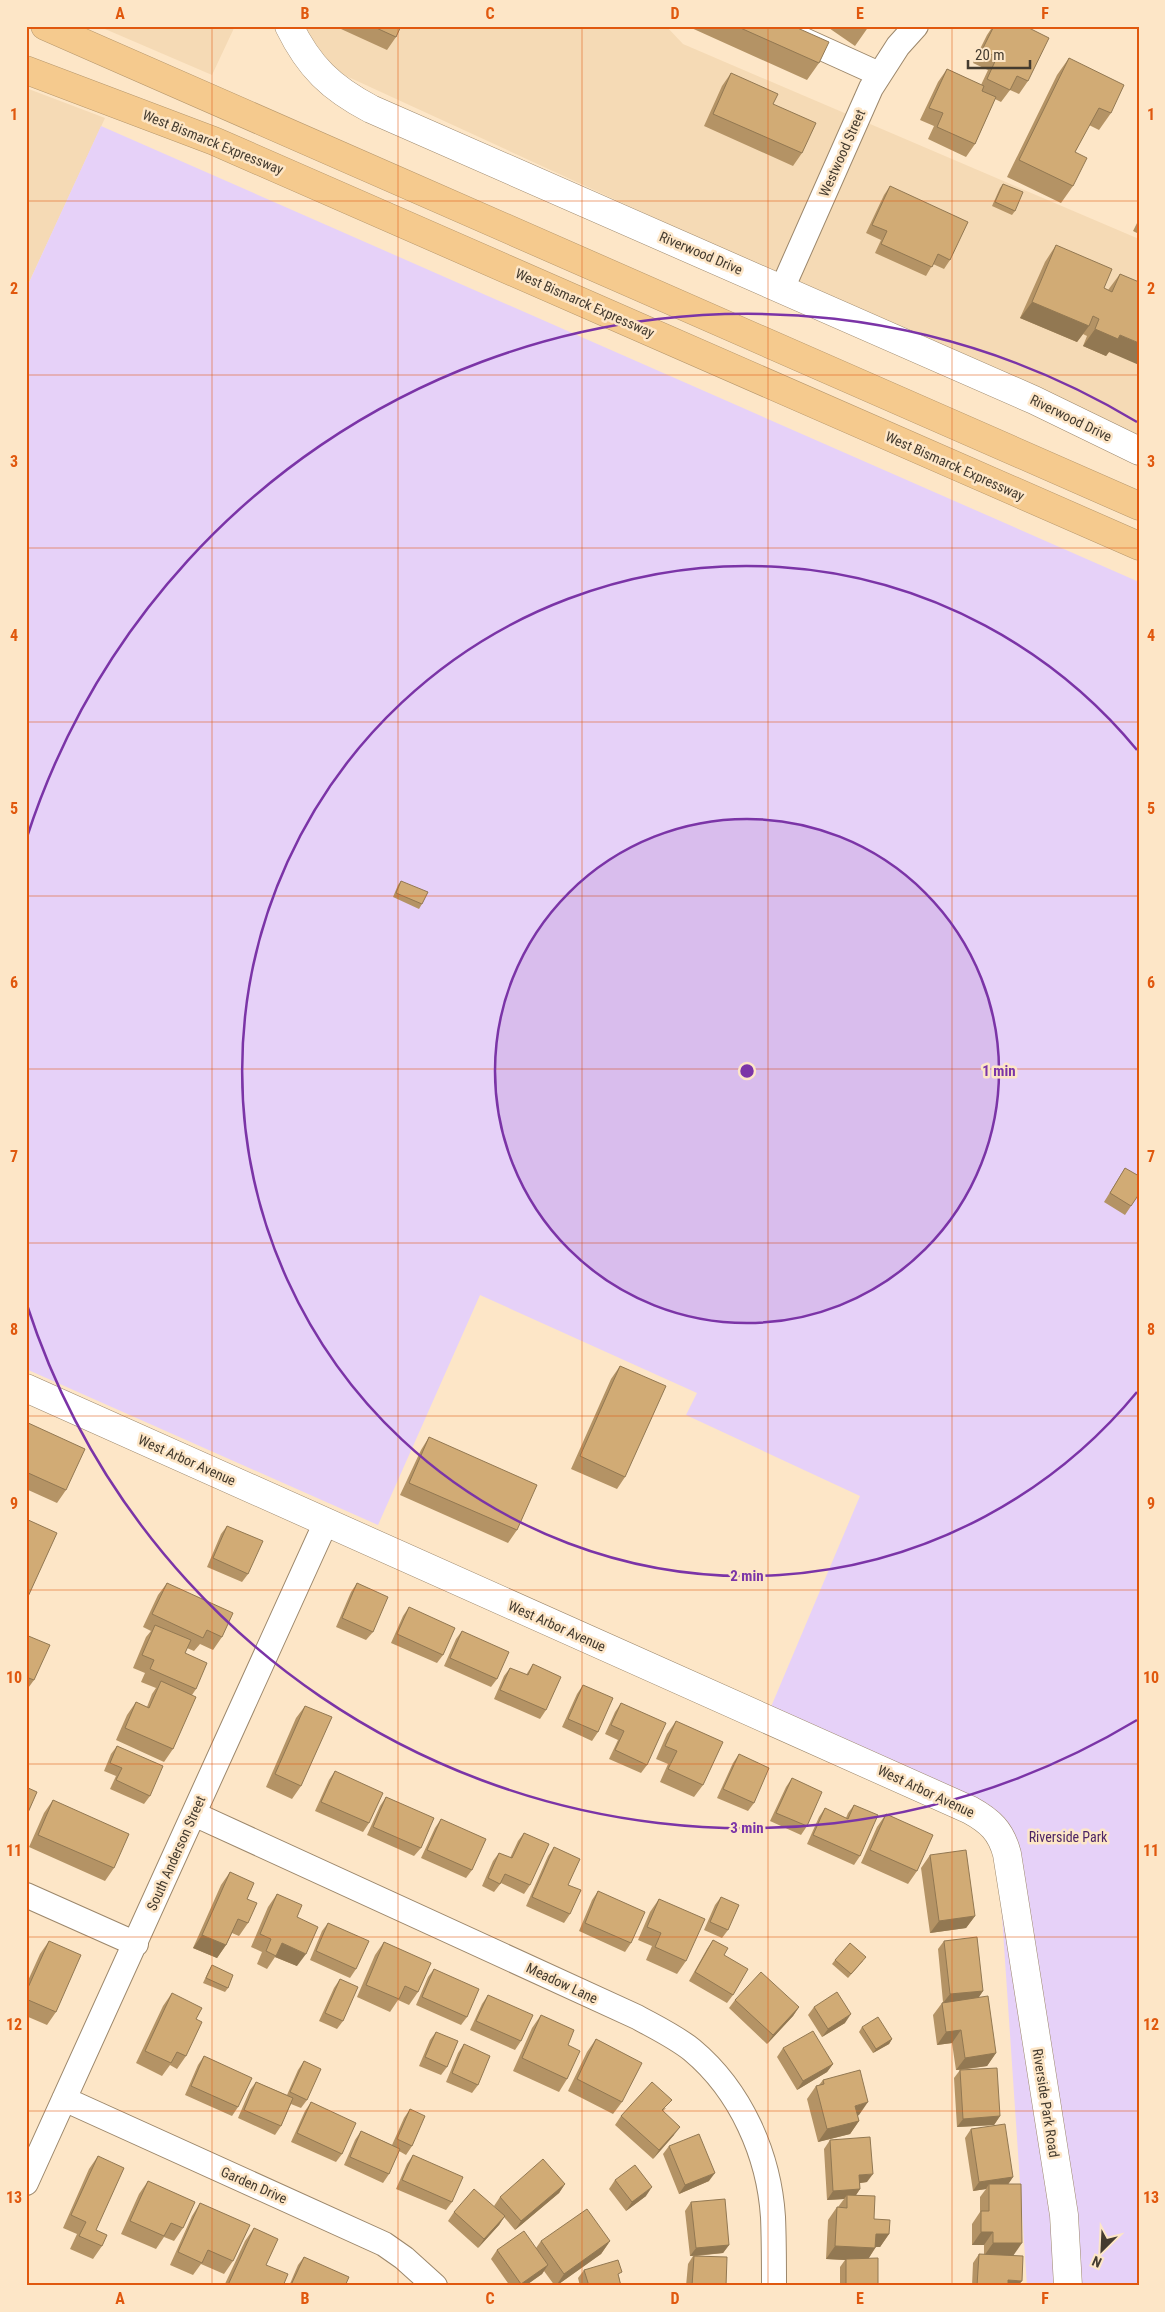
<svg xmlns="http://www.w3.org/2000/svg" width="1165" height="2312" font-family="'Roboto Condensed',sans-serif">
<rect width="100%" height="100%" fill="#fde6c7"/>
<path fill="#f5dab5" d="M98,26H235L212,75Z
M278,26H666L683,44L1139,239V438L803,286L320,64Z
M26,88L105,118L26,289Z"/>
<path fill="#e6d1f8" d="M101,126L1139,582V2286H1027L996,1827L768,1714L860,1496L686,1415L697,1393L480,1295L378,1525L26,1369V289Z"/>
<g fill="none" stroke-linecap="round" stroke-linejoin="round">
<g stroke="#9c876b" stroke-width="26">
<path id="street" d="M773,26L879,74
M782,289L871,88L898,46L916,26
M194,1814L637,2017C655,2027 676,2037 692,2050C741,2091 769,2155 773,2217C774,2240 774,2263 774,2286
M26,1895L136,1944
M64,2099L384,2244L404,2258L435,2286
M26,2183L326,1522"/>
</g>
<g stroke="#9c876b" stroke-width="29">
<path id="secondary" d="M289,26C309,67 331,88 371,109L1034,400L1139,451
M26,1388L970,1810C990,1821 1001,1831 1007,1854L1059,2183L1064,2215L1068,2286"/>
</g>
<g stroke="#b7986d" stroke-width="29">
<path id="highway" d="M45,26L1139,506
M26,70L214,141L1139,546"/>
</g>
<use href="#street" stroke="#fff" stroke-width="24"/>
<use href="#secondary" stroke="#fff" stroke-width="28"/>
<use href="#highway" stroke="#f5ca8e" stroke-width="28"/>
</g>
<path fill="#b49365" d="M342,26H401L396,37L387,50L341,29Z
M687,26H793L819,63L807,80Z
M826,26H869L855,46Z
M993,26H1004L1007,28L1008,26H1025L1028,81L1019,94L1010,90L1001,102L995,99L975,144L966,157L928,139L934,126L920,120L938,82L947,69L981,85L988,70L973,63L987,35Z
M1069,58L1111,113L1099,130L1089,125L1075,152L1073,186L1061,203L1007,177L1057,75Z
M731,73L773,104L802,153L793,166L704,126L722,86Z
M1003,184L1015,211L1012,215L992,206L1000,188Z
M890,186L950,260L944,269L933,264L926,276L875,253L881,240L866,233L884,195Z
M1139,219V234L1133,231Z
M1056,245L1104,288L1108,290L1120,274L1109,352L1106,356L1083,346L1087,336L1083,334L1077,342L1020,318L1045,262Z
M401,881L422,904L419,909L393,897L398,885Z
M1125,1168L1131,1206L1125,1215L1104,1202Z
M620,1366L625,1477L617,1489L571,1469L611,1379Z
M26,1422L66,1490L57,1503L26,1489Z
M429,1437L517,1530L508,1543L400,1495L421,1450Z
M227,1526L248,1574L242,1582L207,1567L221,1534Z
M167,1583L222,1637L213,1650L200,1644L194,1651L187,1648L185,1653L196,1689L192,1695L173,1749L164,1762L116,1740L127,1715L136,1702L147,1707L152,1694L156,1688L141,1682L145,1673L133,1668L146,1637L151,1631L143,1627L158,1595Z
M357,1583L373,1632L366,1640L336,1627L351,1592Z
M409,1607L443,1655L437,1663L391,1643L403,1616Z
M462,1631L497,1679L491,1687L444,1666L456,1639Z
M26,1635L34,1680L26,1691Z
M533,1664L546,1710L540,1719L494,1699L504,1676L510,1668L526,1675Z
M583,1685L598,1732L592,1741L562,1727L577,1694Z
M621,1703L647,1765L641,1773L609,1759L618,1740L605,1734L615,1712Z
M305,1706L301,1786L292,1799L266,1787L296,1718Z
M676,1721L703,1785L694,1797L660,1782L668,1764L656,1759L667,1734Z
M117,1746L150,1796L144,1804L110,1789L116,1776L104,1771L111,1754Z
M739,1754L754,1803L748,1811L717,1798L733,1763Z
M335,1771L369,1823L363,1832L315,1811L329,1780Z
M792,1778L807,1826L801,1835L770,1821L786,1787Z
M386,1797L421,1848L414,1856L367,1835L380,1806Z
M53,1800L114,1868L105,1881L29,1847L44,1813Z
M854,1805L860,1856L854,1865L807,1844L819,1817L825,1808L846,1818L848,1813Z
M886,1814L917,1871L908,1884L861,1863L877,1827Z
M441,1819L472,1870L466,1878L421,1858L435,1828Z
M524,1833L530,1885L524,1894L501,1883L494,1892L482,1886L493,1861L499,1853L510,1858L518,1841Z
M554,1847L568,1885L570,1914L564,1923L526,1906L548,1856Z
M930,1855L975,1916L966,1928L930,1933L921,1868Z
M230,1872L247,1899L248,1923L239,1936L232,1933L226,1945L217,1958L193,1948L221,1885Z
M598,1891L631,1943L625,1952L579,1931L592,1900Z
M277,1894L297,1917V1966L275,1957L267,1969L257,1964L262,1952L251,1947L268,1907Z
M721,1897L728,1930L722,1938L704,1930L715,1905Z
M659,1899L686,1961L677,1974L646,1960L652,1946L638,1940L650,1912Z
M328,1923L356,1969L350,1978L310,1960L322,1931Z
M713,1940L733,1995L727,2003L689,1981L707,1949Z
M49,1941L56,2012L47,2025L26,2016V1985L40,1954Z
M944,1941L983,1991L978,1998L996,2053L987,2066L961,2070L1000,2116L994,2125L957,2127L954,2078L960,2070H956L952,2043L937,2045L933,2015L942,2003L943,2002L938,1949Z
M384,1942L418,1992L409,2005L398,2000L390,2012L357,1997L375,1955Z
M835,1960L863,1961L848,1978L832,1964Z
M212,1965L228,1988L225,1992L203,1983L209,1970Z
M434,1969L467,2017L461,2025L416,2005L428,1977Z
M340,1979L343,2021L337,2029L319,2021L334,1988Z
M172,1993L186,2056L177,2069L170,2065L162,2076L136,2063L163,2006Z
M488,1995L521,2041L515,2050L470,2030L482,2004Z
M735,2000L799,2007L793,2016L767,2044L729,2008Z
M814,2007L845,2023L822,2037L808,2015Z
M541,2015L568,2045L567,2079L559,2092L513,2071L532,2028Z
M862,2027L892,2039L889,2044L873,2053L859,2032Z
M436,2032L447,2067L441,2075L419,2066L430,2040Z
M596,2039L622,2102L613,2114L568,2091L587,2052Z
M464,2044L478,2085L472,2093L446,2082L458,2053Z
M783,2048L833,2064L827,2072L797,2090L777,2057Z
M204,2056L238,2107L232,2116L185,2095L198,2065Z
M304,2061L307,2100L301,2108L291,2104L281,2126L275,2135L238,2118L250,2090L256,2082L287,2095L298,2070Z
M823,2080L859,2115L857,2116L859,2121L850,2134L818,2142L807,2099L816,2086L819,2085Z
M311,2102L342,2154L336,2162L291,2142L305,2111Z
M666,2108L663,2111L674,2135L653,2159L615,2125L621,2116Z
M410,2109L412,2146L406,2155L399,2151L389,2174L383,2183L344,2165L355,2140L361,2131L392,2145L404,2118Z
M971,2129L1013,2177L1008,2184L1013,2256L1018,2286H972L973,2263L979,2254L984,2255V2245H972V2224L980,2212V2197L986,2189L973,2191L965,2138Z
M830,2140L867,2182L860,2183V2189L856,2195L874,2219L889,2234L880,2247H876L868,2259L878,2286H840V2267L845,2260L826,2259L828,2220L837,2207H838L844,2199L827,2200L824,2149Z
M669,2146L709,2181L679,2194L663,2154Z
M413,2155L452,2202L446,2210L396,2189L407,2164Z
M98,2156L96,2230L102,2246L93,2259L70,2249L77,2234L63,2228L89,2169Z
M615,2180L646,2196L626,2211L609,2189Z
M148,2181L183,2228L174,2241L164,2237L156,2249L121,2234L139,2194Z
M565,2184L559,2193L515,2230L504,2217L499,2225L478,2248L448,2221L454,2212L498,2210L494,2206L500,2197Z
M691,2202L729,2245L723,2253L697,2256L726,2286H686L688,2264L693,2256H690L685,2211Z
M200,2203L233,2261L224,2274L201,2264L193,2275L170,2265L192,2216Z
M254,2228L266,2265L283,2286H224L245,2241Z
M541,2241H610L601,2254L556,2286H555L544,2271L542,2274L525,2286H510L491,2259L497,2250L536,2248Z
M304,2257L345,2286H289L298,2265Z
M584,2270L619,2277L621,2286H580L578,2278Z"/>
<path fill="#927852" d="M1032,302L1089,326L1077,342L1020,318Z
M1095,329L1120,335L1139,343V365L1109,352L1106,356L1083,346Z
M975,1916L966,1928L930,1933L939,1921Z
M202,1935L226,1945L217,1958L193,1948Z
M282,1943L306,1954L297,1966L275,1957Z
M983,1991L977,2000L943,2003L950,1994Z
M799,2007L793,2016L767,2044L773,2035Z
M851,2014L845,2023L822,2037L828,2029Z
M961,2030L952,2043L937,2045L946,2032Z
M892,2039L889,2044L873,2053L876,2049Z
M996,2053L987,2066L956,2070L965,2058Z
M833,2064L827,2072L797,2090L803,2081Z
M868,2102L859,2115L846,2118L855,2106Z
M1000,2116L994,2125L957,2127L963,2119Z
M859,2121L850,2134L818,2142L827,2129Z
M680,2127L674,2135L653,2159L659,2150Z
M715,2173L709,2181L679,2194L685,2185Z
M873,2174L867,2182L853,2184L859,2175Z
M1013,2177L1007,2186L989,2184L986,2189L973,2191L979,2182Z
M565,2184L559,2193L515,2230L521,2221Z
M652,2187L646,2196L626,2211L632,2202Z
M860,2189L854,2198L847,2195L844,2199L827,2200L833,2191Z
M505,2216L499,2225L478,2248L484,2239Z
M981,2232H993L984,2245H972Z
M876,2234H889L880,2247H867Z
M610,2241L601,2254L556,2286L564,2274Z
M993,2243H1022L1013,2256H984Z
M729,2245L723,2253L690,2256L696,2248Z
M835,2246L875,2248L867,2261L826,2259Z
M548,2265L542,2274L525,2286H520L521,2284Z
M1008,2280L1022,2281L1018,2286H1004Z"/>
<path fill="#d1ab75" stroke="#927852" d="M372,26H401L396,37Z
M736,26H793L829,42L819,63Z
M994,26H1004L1008,28L1009,26H1025L1049,38L1028,81L1017,76L1010,90L987,79L997,57L982,50Z
M1069,58L1124,85L1111,113L1099,108L1075,152L1087,158L1073,186L1019,160Z
M947,69L984,86L982,91L996,97L975,144L937,127L943,113L929,108Z
M731,73L778,94L773,104L816,123L802,153L713,114Z
M1003,184L1023,192L1015,211L995,202Z
M890,186L968,222L950,260L938,254L932,267L881,244L887,231L872,225Z
M1056,245L1112,269L1104,288L1112,292L1120,274L1139,282V343L1120,335L1118,339L1095,329L1099,319L1093,316L1089,326L1032,302Z
M401,881L428,892L422,904L396,893Z
M1125,1168L1139,1176V1194L1131,1206L1110,1193Z
M620,1366L666,1386L625,1477L580,1456Z
M26,1422L85,1449L66,1490L26,1472Z
M429,1437L537,1485L517,1530L409,1483Z
M26,1519L57,1533L26,1601Z
M227,1526L263,1541L248,1574L213,1558Z
M167,1583L233,1613L222,1637L207,1630L203,1638L152,1614Z
M357,1583L388,1597L373,1632L342,1618Z
M409,1607L455,1628L443,1655L397,1634Z
M155,1625L191,1640L185,1653L207,1663L196,1689L150,1669L154,1660L142,1655Z
M462,1631L509,1652L497,1679L450,1658Z
M26,1635L50,1645L34,1680L26,1677Z
M533,1664L561,1677L546,1710L500,1690L510,1668L528,1675Z
M161,1681L196,1697L173,1749L125,1728L136,1702L149,1708Z
M583,1685L613,1698L598,1732L568,1719Z
M621,1703L666,1723L647,1765L615,1750L624,1731L611,1725Z
M305,1706L332,1717L301,1786L275,1774Z
M676,1721L723,1742L703,1785L668,1769L677,1751L665,1746Z
M117,1746L163,1766L150,1796L116,1780L122,1768L110,1763Z
M739,1754L769,1768L754,1803L723,1789Z
M335,1771L383,1793L369,1823L321,1802Z
M792,1778L822,1792L807,1826L776,1813Z
M26,1787L37,1792L26,1817Z
M386,1797L434,1818L421,1848L373,1827Z
M53,1800L129,1834L114,1868L38,1835Z
M854,1805L878,1815L860,1856L813,1835L825,1808L848,1819Z
M886,1814L933,1835L917,1871L870,1850Z
M441,1819L486,1839L472,1870L427,1850Z
M524,1833L549,1844L530,1885L505,1874L500,1884L488,1878L499,1853L512,1858Z
M554,1847L580,1859L568,1885L581,1890L570,1914L532,1897Z
M966,1850L975,1916L939,1921L930,1855Z
M230,1872L254,1883L247,1899L257,1903L248,1923L238,1919L226,1945L202,1935Z
M598,1891L645,1912L631,1943L585,1923Z
M277,1894L302,1905L297,1917L318,1927L306,1954L282,1943L276,1956L266,1951L271,1939L260,1934Z
M721,1897L739,1905L728,1930L710,1922Z
M659,1899L705,1919L686,1961L655,1947L661,1933L647,1927Z
M328,1923L369,1941L356,1969L316,1951Z
M977,1937L983,1991L950,1994L944,1941Z
M713,1940L728,1948L724,1955L748,1969L733,1995L695,1972Z
M49,1941L81,1955L56,2012L26,1999V1992Z
M384,1942L431,1963L418,1992L405,1986L399,1999L366,1985Z
M850,1943L866,1957L851,1974L835,1960Z
M212,1965L233,1975L228,1988L206,1978Z
M434,1969L479,1989L467,2017L422,1997Z
M761,1972L799,2007L773,2035L735,2000Z
M340,1979L358,1987L343,2021L325,2013Z
M837,1992L851,2014L828,2029L814,2007Z
M172,1993L202,2008L196,2019L202,2022L186,2056L177,2052L171,2063L145,2051Z
M488,1995L533,2015L521,2041L476,2021Z
M988,1996L996,2053L965,2058L961,2030L946,2032L942,2003Z
M541,2015L574,2030L568,2045L580,2051L567,2079L522,2058Z
M878,2017L892,2039L876,2049L862,2027Z
M813,2031L833,2064L803,2081L783,2048Z
M436,2032L458,2041L447,2067L425,2057Z
M596,2039L642,2063L622,2102L577,2079Z
M464,2044L490,2056L478,2085L452,2073Z
M204,2056L252,2078L238,2107L191,2086Z
M304,2061L321,2069L307,2100L290,2092Z
M997,2068L1000,2116L963,2119L960,2070Z
M860,2070L868,2102L855,2106L859,2121L827,2129L816,2086L824,2084L823,2080Z
M256,2082L293,2098L281,2126L244,2110Z
M652,2082L672,2100L662,2110L680,2127L659,2150L621,2116Z
M311,2102L356,2123L342,2154L297,2133Z
M410,2109L425,2116L412,2146L397,2139Z
M1005,2124L1013,2177L979,2182L971,2129Z
M361,2131L400,2149L389,2174L350,2157Z
M699,2134L715,2173L685,2185L669,2146Z
M870,2137L873,2174L859,2175L860,2189L833,2191L830,2140Z
M413,2155L463,2177L452,2202L402,2180Z
M98,2156L124,2168L96,2230L107,2235L102,2246L79,2236L86,2222L71,2215Z
M543,2159L565,2184L521,2221L500,2197Z
M635,2165L652,2187L632,2202L615,2180Z
M148,2181L195,2202L183,2228L171,2223L164,2236L130,2221Z
M989,2184H1021L1022,2243H993V2232H981V2211H989Z
M474,2189L505,2216L484,2239L454,2212Z
M847,2195L875,2196L874,2219L890,2220L889,2234H876L875,2248L835,2246L837,2207L847,2208Z
M725,2199L729,2245L696,2248L691,2202Z
M200,2203L250,2225L233,2261L208,2250L202,2263L178,2252Z
M587,2209L610,2241L564,2274L541,2241Z
M254,2228L278,2239L266,2265L288,2274L283,2286L228,2285Z
M524,2231L548,2265L521,2284L497,2250Z
M979,2254L1023,2256L1022,2281L1008,2280V2286H977Z
M694,2256L727,2257L726,2286H692Z
M304,2257L349,2277L345,2286H293L291,2285Z
M878,2258V2286H839H846V2259Z
M618,2260L622,2272L618,2274L621,2286H589L584,2270Z"/>
<path fill="none" stroke="#e0580e" stroke-width="1" stroke-opacity="0.55" d="M212,26V2286M398,26V2286M582,26V2286M768,26V2286M952,26V2286M26,201H1139M26,375H1139M26,548H1139M26,722H1139M26,896H1139M26,1069H1139M26,1243H1139M26,1416H1139M26,1590H1139M26,1764H1139M26,1937H1139M26,2111H1139"/>
<circle cx="747" cy="1071" r="252" fill="#7b34a7" fill-opacity=".12"/>
<g fill="none" stroke="#7b34a7" stroke-width="2.5">
<circle cx="747" cy="1071" r="252"/>
<path d="M1137 1392A505 505 0 1 1 1137 750"/>
<path d="M1137 1720A757 757 0 0 1 27 1305M27 837A757 757 0 0 1 1137 422"/>
</g>
<g text-anchor="middle" dominant-baseline="central" stroke-width="5" stroke-linejoin="round" paint-order="stroke">
<g font-size="14" fill="#443b2f" stroke="#fde6c7">
<text transform="translate(213 142) rotate(22)">West Bismarck Expressway</text>
<text transform="translate(842 153) rotate(-66)">Westwood Street</text>
<text transform="translate(701 253) rotate(23)">Riverwood Drive</text>
<text transform="translate(585 303) rotate(24)">West Bismarck Expressway</text>
<text transform="translate(1071 418) rotate(26)">Riverwood Drive</text>
<text transform="translate(955 466) rotate(24)">West Bismarck Expressway</text>
<text transform="translate(187 1460) rotate(24)">West Arbor Avenue</text>
<text transform="translate(557 1626) rotate(24)">West Arbor Avenue</text>
<text transform="translate(926 1791) rotate(25)">West Arbor Avenue</text>
<text transform="translate(176 1853) rotate(-66)">South Anderson Street</text>
<text transform="translate(562 1983) rotate(25)">Meadow Lane</text>
<text transform="translate(1046 2103) rotate(81)">Riverside Park Road</text>
<text transform="translate(254 2185) rotate(24)">Garden Drive</text>
</g>
<g font-size="14" fill="#4c2465" stroke="#fde6c7">
<text x="1068" y="1837">Riverside Park</text>
</g>
</g>
<circle cx="747" cy="1071" r="8" fill="#7b34a7" stroke="#fde6c7" stroke-width="2.5"/>
<g font-size="15" text-anchor="middle" font-weight="bold" fill="#7b34a7" stroke="#fde6c7" stroke-width="5" stroke-linejoin="round" paint-order="stroke">
<text x="999" y="1076">1 min</text>
<text x="747" y="1581">2 min</text>
<text x="747" y="1833">3 min</text>
</g>
<rect width="1165" height="2312" fill="none" stroke="#fde6c7" stroke-width="55"/>
<g transform="translate(1102 2250) rotate(204)" stroke="#fde6c7" stroke-width="4" paint-order="stroke">
<path d="M0-4L9 19L0 12L-9 19Z" fill="#443b2f"/>
<text y="-8" font-size="14" font-weight="bold" text-anchor="middle" fill="#443b2f">N</text>
</g>
<path d="M968 60v8h62v-8" fill="none" stroke="#443b2f" stroke-width="2.5"/>
<text x="975" y="60" font-size="15" fill="#443b2f" stroke="#fde6c7" stroke-width="4" paint-order="stroke">20 m</text>
<rect x="28" y="28" width="1110" height="2256" fill="none" stroke="#e0580e" stroke-width="2"/>
<g font-size="16" text-anchor="middle" font-weight="bold" fill="#e0580e">
<text x="120" y="19">A</text>
<text x="305" y="19">B</text>
<text x="490" y="19">C</text>
<text x="675" y="19">D</text>
<text x="860" y="19">E</text>
<text x="1045" y="19">F</text>
<text x="14" y="120">1</text>
<text x="1151" y="120">1</text>
<text x="14" y="294">2</text>
<text x="1151" y="294">2</text>
<text x="14" y="467">3</text>
<text x="1151" y="467">3</text>
<text x="14" y="641">4</text>
<text x="1151" y="641">4</text>
<text x="14" y="814">5</text>
<text x="1151" y="814">5</text>
<text x="14" y="988">6</text>
<text x="1151" y="988">6</text>
<text x="14" y="1162">7</text>
<text x="1151" y="1162">7</text>
<text x="14" y="1335">8</text>
<text x="1151" y="1335">8</text>
<text x="14" y="1509">9</text>
<text x="1151" y="1509">9</text>
<text x="14" y="1683">10</text>
<text x="1151" y="1683">10</text>
<text x="14" y="1856">11</text>
<text x="1151" y="1856">11</text>
<text x="14" y="2030">12</text>
<text x="1151" y="2030">12</text>
<text x="14" y="2203">13</text>
<text x="1151" y="2203">13</text>
<text x="120" y="2304">A</text>
<text x="305" y="2304">B</text>
<text x="490" y="2304">C</text>
<text x="675" y="2304">D</text>
<text x="860" y="2304">E</text>
<text x="1045" y="2304">F</text>
</g>
</svg>
